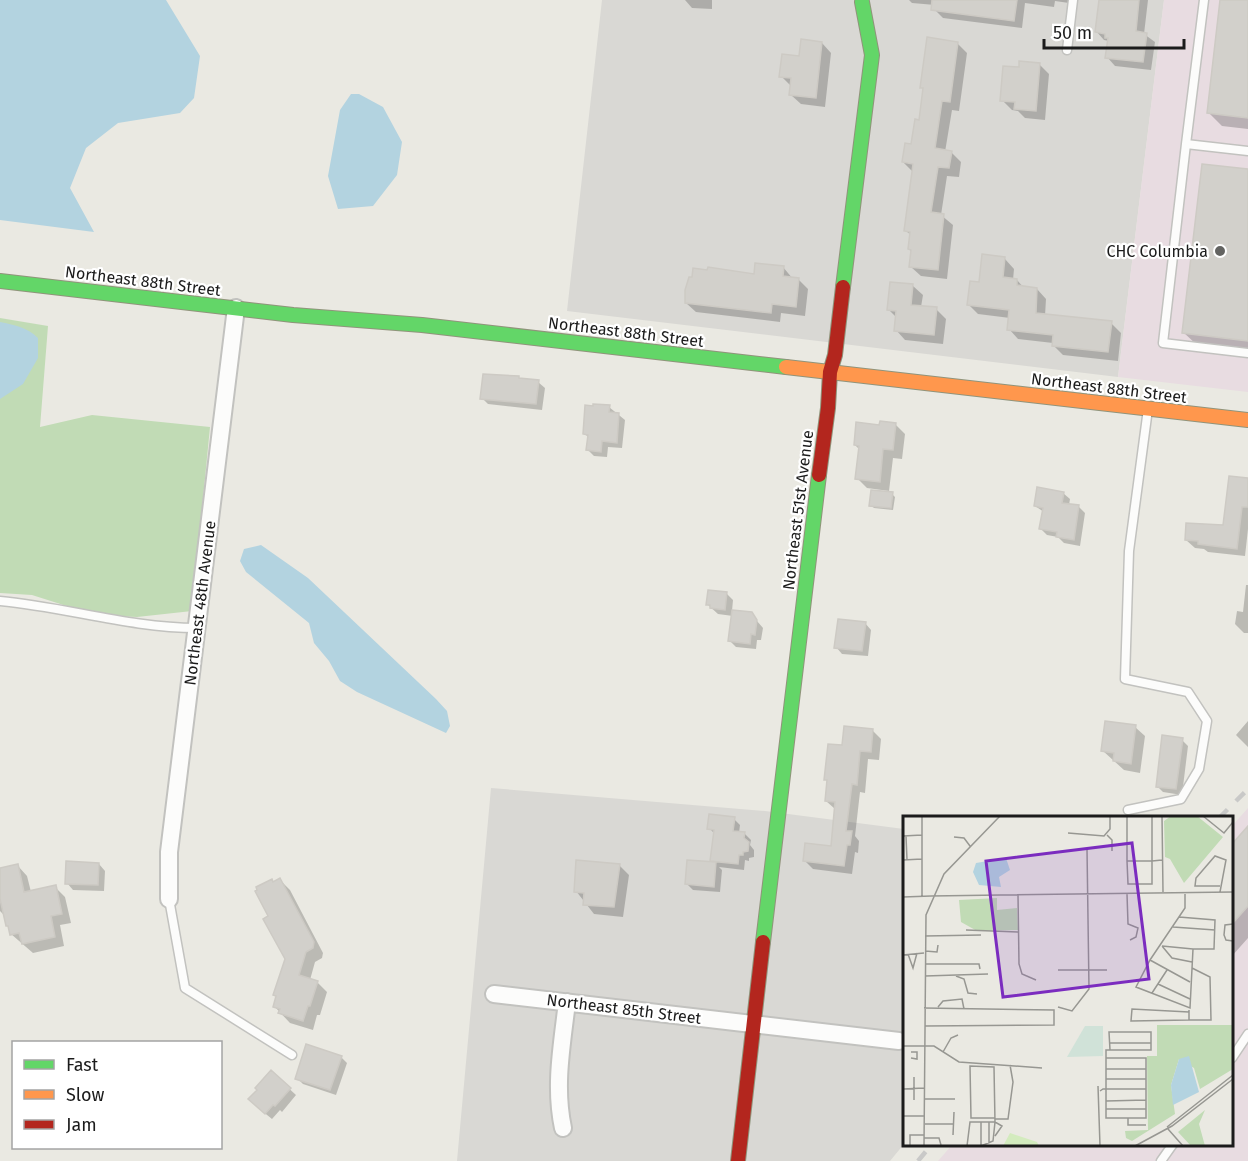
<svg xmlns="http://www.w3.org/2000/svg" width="1248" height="1161" font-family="'Fira Sans',sans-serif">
<rect width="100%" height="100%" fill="#eae9e2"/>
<path fill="#d9d8d4" d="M602,0H1164L1118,377L567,311Z
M491,788L765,811L904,829V1144L890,1161H457Z"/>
<path fill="#e8dce1" d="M1164,0H1248V392L1118,377Z
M1248,808V1161H938L952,1145L1232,1144V826Z"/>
<path fill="#c1dbb5" d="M0,318L48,326L40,427L92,415L210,427L192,611L137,617L95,615L32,595L0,593Z"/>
<path fill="#b3d3e0" d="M0,0H166L200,56L194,98L180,113L118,123L86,148L70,188L94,232L0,220Z
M351,94H359L383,107L402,142L397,175L373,206L338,209L328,176L340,110Z
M0,322C14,325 27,327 38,338V358L23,384L0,399Z
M261,545L308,578L436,699L447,711L450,726L446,733L357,692L340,681L329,661L314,643L309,623L246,572L240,561L244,549Z"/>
<path fill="#0003" d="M685,0H712V9L692,8Z
M909,0H1069V3L1055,1L1054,7L1025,3L1022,28L943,18L935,10V5L912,3Z
M1100,0H1148L1144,34L1155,42L1151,70L1115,66L1107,57L1109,41L1104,40L1096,31Z
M1222,0H1248V129L1222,126L1209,113Z
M822,43L831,53L825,107L801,104L791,95V86L781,76L800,58Z
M957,43L967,53L959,111L952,110L945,152H951L961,162L959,177L947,176L941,215L953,225L947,279L921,276L911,267L912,252L909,249L911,235L906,231L914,173L903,162L912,146L920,122L925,91L922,87Z
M1039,64L1049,74L1045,120L1025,118L1018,111L1012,110L1002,100L1020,69Z
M1248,171V352L1197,345L1183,332Z
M1005,259L1014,269L1013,280H1017L1024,288L1037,289L1046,299L1045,316L1111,323L1121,333L1118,361L1063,355L1053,345V343L1018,339L1009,329L1010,318L978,314L968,304L980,284Z
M783,267L793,279H798L808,289L805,316L781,313L780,322L696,312L686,303L755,276Z
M913,286L923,295L921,307L936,309L946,319L943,344L905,340L896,330L897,318L889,310Z
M519,378L521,380L538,382L545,388L542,410L488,404L482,398Z
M609,407L625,420L622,448L608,447L607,457L594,456L588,450L589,438L585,434Z
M895,424L905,434L902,459L893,458L889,491L867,488L857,478L860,450L855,445L881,426Z
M1248,479V529L1245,556L1208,552L1204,549L1195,548L1186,540L1224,527Z
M1063,493L1070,499L1069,505L1079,507L1085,513L1080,546L1064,543L1058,537L1047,535L1041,529L1044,512L1035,506Z
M892,494L895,497L893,510L874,508L871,505Z
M1246,585H1248V633H1244L1235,624L1237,611L1243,612Z
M727,594L733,600L732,611L751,614L763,628L761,640H757L756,649L736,647L730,641L733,616L718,614L707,604Z
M865,623L871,630L868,656L842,654L836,647Z
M1248,721V747L1236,735Z
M1135,727L1145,736L1140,773L1124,770L1103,751Z
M873,731L881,739L879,760L868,759L865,793L860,792L855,836L859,841L858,853L855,852L852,874L813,869L805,861L832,848L835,809L826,801L843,747Z
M1182,740L1188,746L1182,795L1163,792L1157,786Z
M734,819L740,825L739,833H744L751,840L750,845L754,850V857L749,858V861L745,860L744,870L719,867L722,870L720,892L693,890L687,884L715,864L712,860L715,834L709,828Z
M1244,833L1248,837V938L1232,956V846Z
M99,864L105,871L104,891L73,890L67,883Z
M619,865L629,875L623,917L594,914L576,891Z
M18,866L27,876L31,892L55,887L65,897L71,923L60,925L64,946L33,953L11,934L5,916L0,911V870Z
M271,880L274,883L280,880L290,890L323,953L322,958L315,962L310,980L317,982L327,992L320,1015H317L313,1030L290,1023L274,1006L286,959L270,917Z
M341,1057L347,1063L336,1095L303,1084L297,1078Z
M271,1072L296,1095L282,1112L280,1110L272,1119L256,1106Z"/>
<path fill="#d2d0cb" stroke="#cdcac4" stroke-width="1.5" d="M932,0H1017L1014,21L931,10Z
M1099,0H1139L1136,31L1147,33L1143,62L1105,58L1108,38H1105V34L1095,32Z
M1220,0H1248V118L1207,113Z
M927,37L958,42L950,102L942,101L935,148L952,151L949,168L938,167L931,212L944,214L938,270L909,267L911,250L908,249L910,232L904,231L913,164L902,162L905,143L911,144L915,119L919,120L923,88H920Z
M801,39L822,42L816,98L789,95L791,78L779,77L782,54L799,56Z
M1019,61L1040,63L1036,111L1014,109L1015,102L1000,101L1003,66L1019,67Z
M1202,164L1248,169V341L1182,333Z
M982,254L1005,257L1003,277L1017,279V285L1037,288L1036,313L1112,321L1108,352L1052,346L1053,335L1007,330L1009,310L967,305L970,281L979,282Z
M755,263L784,266L783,276L799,278L796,307L772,304L771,313L685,303V290L689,277H692L693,268L707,270L708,267L754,274Z
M890,282L913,284L911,305L937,307L934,335L894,331L896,311L887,310Z
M483,374L519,376V378L539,380L536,404L480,399Z
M593,404L610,405L609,412L619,413L617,443L602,441L601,452L586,450L588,435L583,434L585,405L593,406Z
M880,421L896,423L893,450L883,449L880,482L855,479L859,446L854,445L856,422L879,425Z
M1229,476L1248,478V507H1242L1237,549L1198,544V541L1185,540L1186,523L1223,525Z
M1037,487L1064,492L1062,503L1079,505L1074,540L1056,537L1057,532L1039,529L1043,508L1034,506Z
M871,490L893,492L891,508L869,506Z
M708,590L727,592L725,610L710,608V605H706Z
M732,610L752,612L757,620L755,635L751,634L750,644L728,641Z
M838,619L866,622L862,651L834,648Z
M1105,721L1136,725L1131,764L1113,761L1114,753L1101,751Z
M844,726L873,729L871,752L860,751L857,785L852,784L846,831H852L850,845H847L844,866L803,861L805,843L831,846L835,802L825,801L827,780H824L828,744L842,745Z
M1162,735L1183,738L1176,789L1156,787Z
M709,814L735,817L733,831L745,832L744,838L749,842L748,851L743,852V855H739L738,864L710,861L714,830L707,829Z
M1248,826V906L1232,924V844Z
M576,860L620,864L614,907L583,905L584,893L574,892Z
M687,860L716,862L714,887L685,884Z
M66,861L99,863L98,885L65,884Z
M18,864L24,892L56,885L62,914L51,916L55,937L22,944L19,933L10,935L8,926H6L0,899V868Z
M280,878L314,942L313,948L306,952L299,975L318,981L310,1006H308L303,1021L278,1013L280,1009L273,1007L276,996L273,995L285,959L263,919L268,916L255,891L257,890L256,887L272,879L273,882Z
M306,1044L342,1056L330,1090L295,1079Z
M271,1070L291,1088L275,1106L273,1105L265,1114L248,1099L257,1090L255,1088Z"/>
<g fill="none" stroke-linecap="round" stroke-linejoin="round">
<g stroke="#c2c2bf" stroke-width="11">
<path id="lane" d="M1067,50L1073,0
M1186,144L1204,0
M1248,151L1186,144L1163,343L1248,353
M0,601C66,607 130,628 197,628
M1128,810L1181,799L1199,769L1207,721L1188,692L1125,679L1129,551L1148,409
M169,899L185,988L292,1055
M1232,1058L1248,1034
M1161,1161L1173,1144"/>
</g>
<g stroke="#c2c2bf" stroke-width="20">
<path id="street" d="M169,899V852L236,308
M494,994L899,1041
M563,1128C554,1086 562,1045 567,1002"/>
</g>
<g stroke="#90947b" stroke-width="16">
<path id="fast" d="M0,281L293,315L422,325L786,367
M843,287L872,55L862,2
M763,942L819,475"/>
</g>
<g stroke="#90947b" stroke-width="16">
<path id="slow" d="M786,367L1248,420"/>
</g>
<g stroke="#90947b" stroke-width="16">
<path id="jam" d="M819,475L828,408L830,372L835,355L843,287
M738,1161L763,942"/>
</g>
<use href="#lane" stroke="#fcfcfb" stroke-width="8"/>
<use href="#street" stroke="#fcfcfb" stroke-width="16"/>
<use href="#fast" stroke="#63d668" stroke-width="14"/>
<use href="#slow" stroke="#ff974d" stroke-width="14"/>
<use href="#jam" stroke="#b3261e" stroke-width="14"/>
<path stroke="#c9c9c8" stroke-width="4.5" stroke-dasharray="12 12" stroke-linecap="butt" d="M1219,818L1248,789
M918,1161L932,1144"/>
</g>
<circle fill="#636361" stroke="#fff" stroke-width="2" cx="1220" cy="251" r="6"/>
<g text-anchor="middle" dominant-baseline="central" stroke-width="4.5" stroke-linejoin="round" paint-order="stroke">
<g font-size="16" fill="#1b1b1b" stroke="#fff" text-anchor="end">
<text x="1208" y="251">CHC Columbia</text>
</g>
<g font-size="16" fill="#1b1b1b" stroke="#fff">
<text transform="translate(143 281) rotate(7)">Northeast 88th Street</text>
<text transform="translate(626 332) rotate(7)">Northeast 88th Street</text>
<text transform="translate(1109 388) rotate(7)">Northeast 88th Street</text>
<text transform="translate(798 510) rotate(-83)">Northeast 51st Avenue</text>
<text transform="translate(200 603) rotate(-83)">Northeast 48th Avenue</text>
<text transform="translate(624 1009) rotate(7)">Northeast 85th Street</text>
</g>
</g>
<g transform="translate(903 816)">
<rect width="330" height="330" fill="#eae9e2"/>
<path d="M107,317L134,326L136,330H100Z" fill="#d3ebbe"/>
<path d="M268,0H294L320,21L281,67L267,43L262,41L261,5ZM94,82V94L114,92L115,114L74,115L58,106L56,84ZM254,209H330V253L297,273L291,252L276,243L268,269L272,298L229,325L223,322L222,315L245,314L244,240H254ZM302,294L296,308L302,330H288L275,316Z" fill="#c1dbb5"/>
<path d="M182,210H200V240L164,241Z" fill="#d0e2d8"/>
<path d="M103,42L107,54L96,61L98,71L76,69L70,56L73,47ZM286,240L296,276L270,289L268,269L276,243Z" fill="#b3d3e0"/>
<path fill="none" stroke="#979792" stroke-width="1.5" d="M19,0V80M249,0V68H225L224,45H249L259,44M259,0L260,76M300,0L321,17L330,6M165,17L201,20L207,13V0M204,19L209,24V35M0,20L19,19M3,20L4,44M51,21L61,22L67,30M0,44L19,43M224,45V0M317,76L323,44L312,40L293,62L292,70H317M224,78L225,108L235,112L233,121L227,124M115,79L116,148L119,158L133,164M28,80L330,76M0,81L28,80M276,101L312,104L311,133H290L287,192L233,171L247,144L282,92V76M330,108L322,109L321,119L323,124L330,125M270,111L312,114M63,114L115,116M22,120L78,119M259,130L269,142L289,146M259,130L290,133M22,135L34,136L35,129M5,138L10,152L14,137M0,139L21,137M247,144L287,166M22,148H76L77,153M155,154H204M22,160L85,158M53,160L61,163L65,177L74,178M255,168L287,183M249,177L264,154M35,191L40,185L59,183L61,193M155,191L169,195L186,173L184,33M21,192L151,194V209L22,210M286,194V204H308L307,161L289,152M286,204L228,205L229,193L286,196M206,227H248M0,230H31L56,246L139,252M40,236L48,222L55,219M8,242L14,243V236H8M203,242V234H248V216H206L207,234M203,253H243M11,261V284M203,263H243M195,270L197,330M0,273L21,272M197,275L200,273H243V302H203V242H243V273M21,283H52M203,285L243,284M203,293H243M0,300H21M225,302V309H243M92,303H105L110,266L107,249M86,306V328M22,308H50M264,311L330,259M265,313L280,330M50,319L51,296M92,320L99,310L92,306L91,251L67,250L68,302H92M21,322H36L38,329M7,330V319H21M21,330L23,99L41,58L97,0M64,330L67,306H92L90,325L78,330M78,330V306M232,330L269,310L330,263"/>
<path fill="#7b2cbf" fill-opacity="0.15" stroke="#7b2cbf" stroke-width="3" d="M229,27L246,163L100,181L83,45Z"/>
<rect width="330" height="330" fill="none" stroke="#1b1b1b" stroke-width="3"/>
</g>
<rect x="12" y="1041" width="210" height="108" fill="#ffffff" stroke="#a4a4a4" stroke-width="1.5"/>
<rect x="24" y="1060" width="30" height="9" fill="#63d668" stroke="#a4a4a4" stroke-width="1.5"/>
<text x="66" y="1071" font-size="18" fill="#1b1b1b">Fast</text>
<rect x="24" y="1090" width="30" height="9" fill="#ff974d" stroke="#a4a4a4" stroke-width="1.5"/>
<text x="66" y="1101" font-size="18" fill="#1b1b1b">Slow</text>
<rect x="24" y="1120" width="30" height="9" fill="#b3261e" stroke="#a4a4a4" stroke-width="1.5"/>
<text x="66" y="1131" font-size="18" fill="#1b1b1b">Jam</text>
<path d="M1044 39v9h140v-9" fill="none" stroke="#1b1b1b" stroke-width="3"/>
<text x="1053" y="39" font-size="18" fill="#1b1b1b" stroke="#ffffff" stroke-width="4.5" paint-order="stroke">50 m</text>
</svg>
